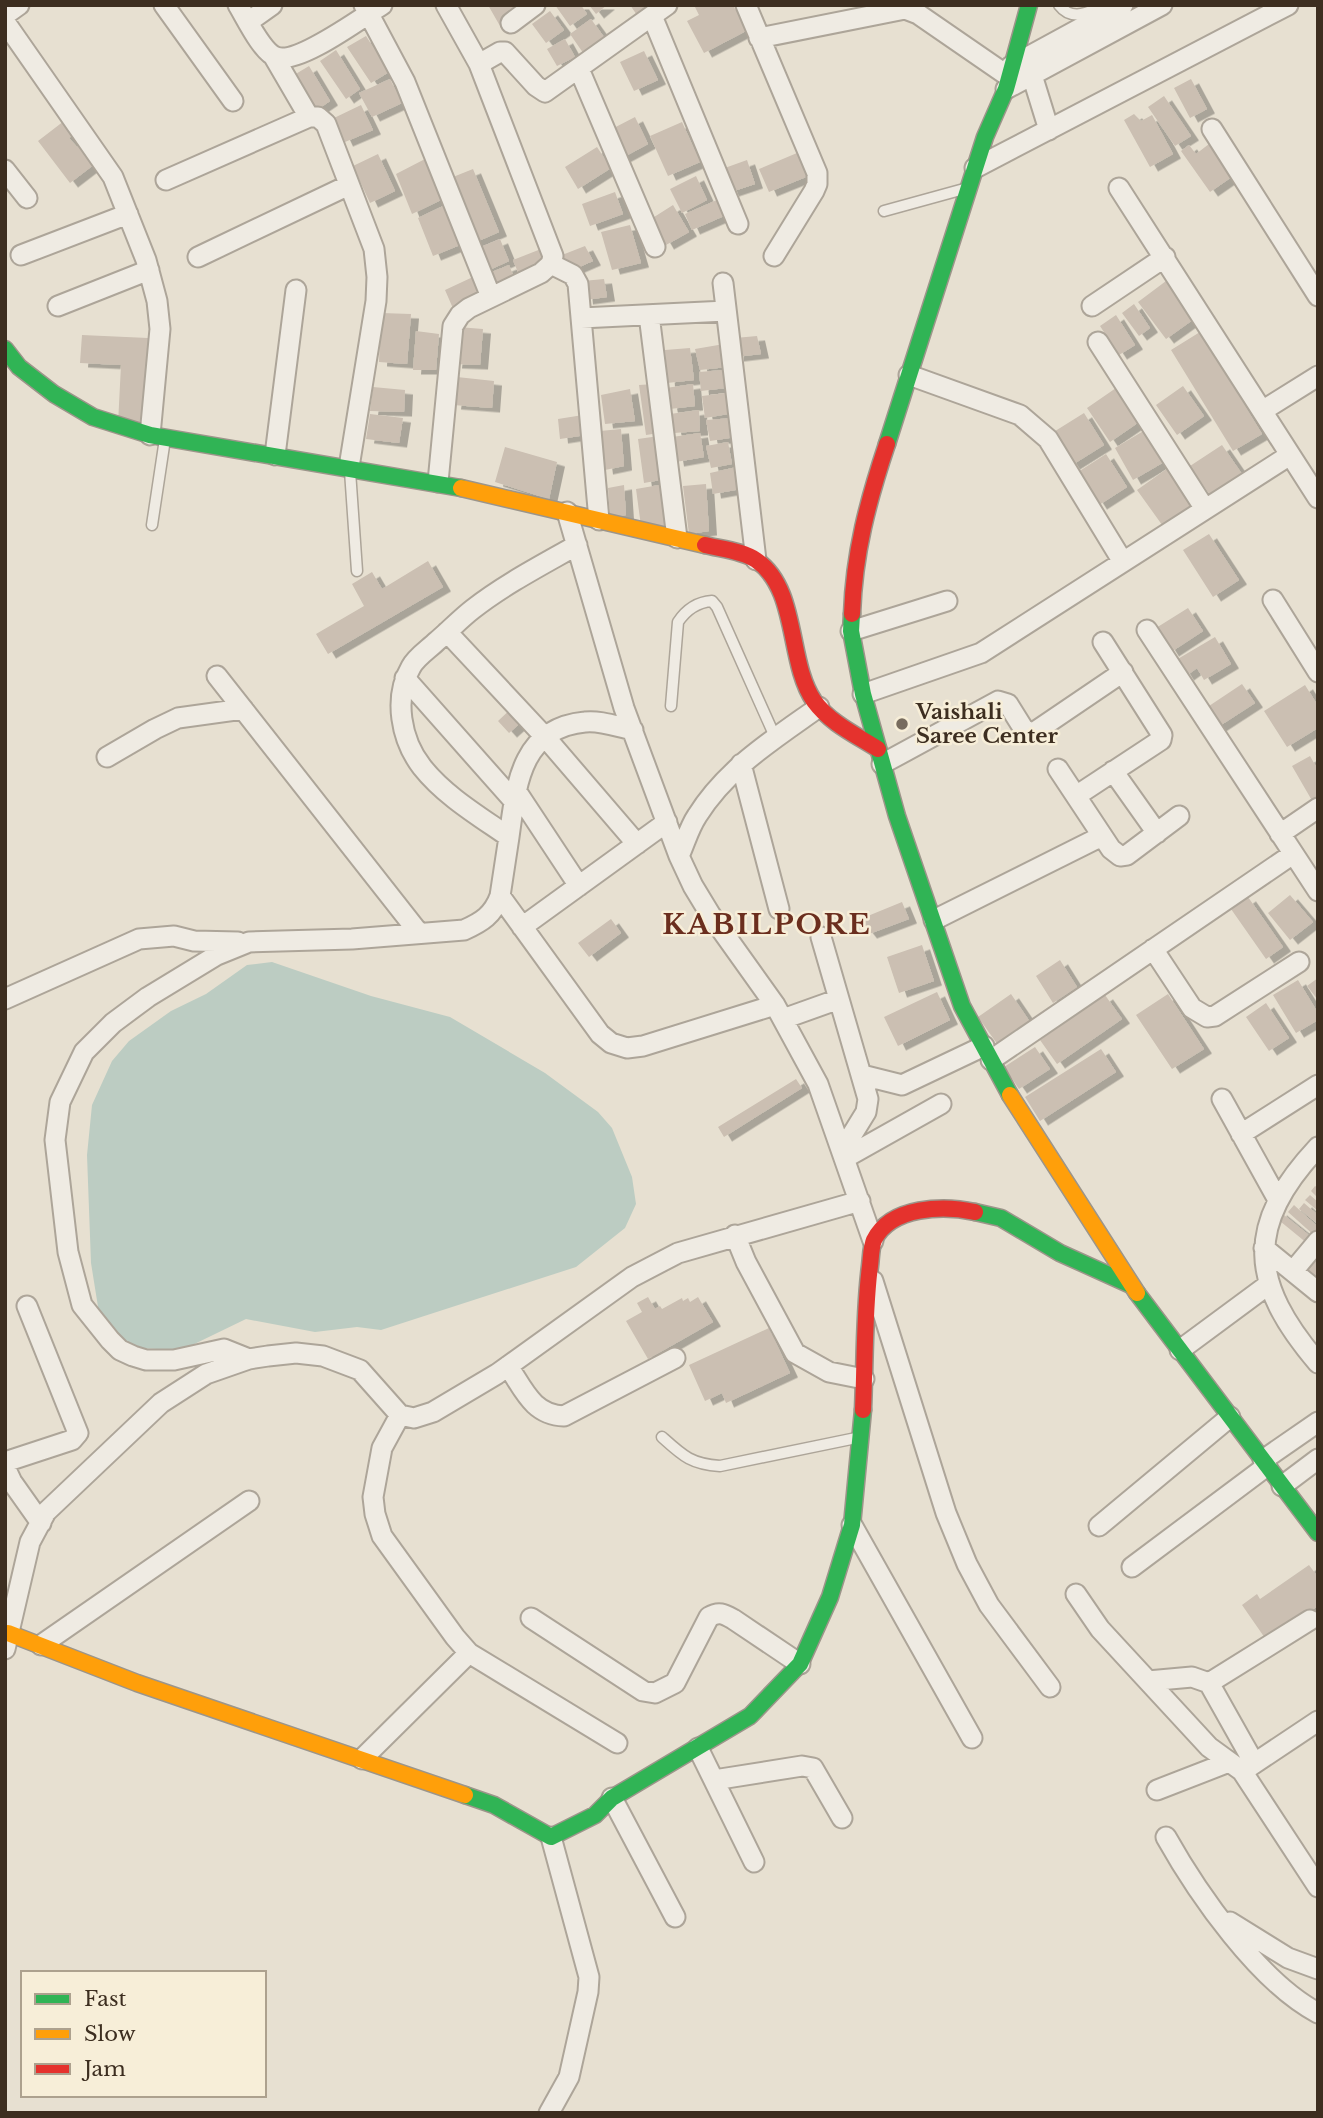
<svg xmlns="http://www.w3.org/2000/svg" width="1323" height="2118" font-family="'Libre Baskerville',serif">
<defs>
<filter id="shadow"><feDropShadow dx="8" dy="4.5" stdDeviation="0" flood-color="#0004"/></filter>
</defs>
<rect width="100%" height="100%" fill="#e7e0d1"/>
<path fill="#bcccc2" d="M272,962L371,996L450,1017L545,1073L598,1112L612,1128L632,1177L636,1204L625,1228L576,1267L381,1330L357,1327L315,1332L246,1319L182,1350L133,1348L122,1342L99,1313L91,1263L87,1155L92,1105L112,1061L129,1041L171,1011L206,994L247,965Z"/>
<path fill="#cbbfb2" filter="url(#shadow)" d="M488,5H512L518,16L500,26Z
M555,5H581L587,14L570,26Z
M589,5H607L596,14Z
M630,5H656L639,18Z
M694,5H733L746,31L704,53L687,21L699,15Z
M550,11L564,30L546,43L532,24Z
M591,19L609,44L588,60L570,34Z
M366,36L389,72L371,83L347,47Z
M565,39L575,57L557,66L547,49Z
M336,50L360,89L346,99L320,61Z
M644,51L658,80L634,91L620,62Z
M309,66L330,101L311,114L289,78Z
M390,79L402,103L372,117L359,93Z
M1191,79L1207,109L1190,118L1174,88Z
M1164,96L1191,136L1175,146L1148,107Z
M361,105L373,130L345,142L334,118Z
M1134,114L1141,121L1152,115L1173,154L1150,167L1124,120Z
M635,117L648,144L622,158L608,131Z
M64,121L74,134L69,138L77,147L82,145L96,163L70,183L38,141Z
M682,122L700,162L668,176L650,136Z
M1209,144L1233,176L1210,192L1181,151L1189,145L1196,154Z
M597,147L611,168L578,189L565,167Z
M797,153L806,177L769,192L759,169Z
M378,154L395,191L370,203L353,166Z
M425,159L443,199L412,214L396,174Z
M747,160L755,184L731,192L722,169Z
M473,169L499,232L474,243L448,179Z
M696,176L707,200L682,213L670,189Z
M615,192L623,214L590,226L582,204Z
M717,200L724,216L692,230L685,214Z
M673,205L689,232L666,245L651,219Z
M443,206L460,245L433,256L418,218Z
M630,225L641,263L612,270L601,232Z
M500,239L509,261L485,272L476,249Z
M585,246L593,261L570,271L562,255Z
M541,249L546,263L519,275L513,260Z
M509,265L516,282L494,293L487,274Z
M475,276L483,298L455,313L445,290Z
M604,279L607,297L585,300L583,281Z
M1166,281L1194,319L1166,339L1138,302Z
M1134,304L1150,328L1139,336L1122,313Z
M381,313L411,314L407,364L379,362Z
M1116,315L1135,345L1119,355L1100,326Z
M458,327L483,329L480,365L454,364Z
M416,331L439,334L436,370H413Z
M1200,332L1262,434L1233,451L1171,350Z
M82,335L148,338L144,425L118,424L121,365L80,363Z
M757,336L761,354L736,357L735,338Z
M724,344L727,367L700,370L695,349Z
M690,348L694,380L667,383L665,350Z
M724,370L726,388L701,391L699,372Z
M457,377L494,381L492,408L453,405Z
M654,384L659,433L646,435L639,385Z
M693,384L695,406L670,409L666,388Z
M1183,386L1204,416L1177,435L1156,405Z
M373,387L405,390L404,412L370,411Z
M1116,388L1139,422L1110,442L1087,408Z
M630,389L635,421L605,424L601,395Z
M726,393L728,414L705,418L702,396Z
M699,410L700,431L674,433L670,414Z
M1084,413L1104,445L1072,465L1052,433Z
M370,414L403,418L399,443L366,439Z
M583,415L586,435L560,439L558,419Z
M734,418L736,437L710,441L706,420Z
M621,429L624,466L605,470L600,431Z
M1145,430L1164,462L1133,480L1115,448Z
M700,433L704,457L676,462L672,437Z
M659,436L666,479L644,483L638,439Z
M728,442L732,464L711,468L706,446Z
M1222,445L1244,477L1212,498L1190,466Z
M505,447L557,462L549,499L495,482Z
M1106,454L1127,487L1099,505L1078,472Z
M737,467L741,489L713,494L710,473Z
M1168,468L1196,507L1165,529L1137,490Z
M665,484L671,532L641,526L636,489Z
M706,484L709,531L689,534L683,486Z
M624,485L626,515L610,517L608,488Z
M1209,534L1239,580L1213,597L1183,550Z
M428,561L443,587L328,654L316,634L364,606L352,584L372,572L382,589Z
M1188,608L1203,631L1171,652L1156,628Z
M1215,637L1231,664L1204,680L1197,668L1186,676L1176,660Z
M1242,684L1255,703L1218,727L1206,708Z
M1305,685L1318,706V728L1287,747L1264,711Z
M515,705L526,718L509,733L498,721Z
M1310,756L1318,770V802L1314,804L1292,766Z
M1290,895L1313,922L1290,940L1268,913Z
M1248,897L1283,947L1266,959L1231,909Z
M902,902L909,919L869,934L858,920Z
M611,919L621,933L589,957L578,943Z
M922,945L934,981L899,993L887,957Z
M1060,960L1077,987L1053,1003L1036,976Z
M1318,978V1000L1307,986Z
M1298,980L1318,1013V1020L1296,1033L1273,995Z
M937,992L950,1020L898,1046L884,1017Z
M1011,994L1030,1022L998,1045L978,1017Z
M1168,994L1204,1049L1172,1069L1136,1015Z
M1105,995L1122,1019L1057,1064L1040,1040Z
M1266,1003L1289,1038L1269,1051L1246,1017Z
M1035,1047L1050,1069L1019,1089L1004,1067Z
M1101,1049L1116,1072L1040,1121L1025,1097Z
M796,1079L802,1088L724,1137L718,1127Z
M1315,1186L1318,1188V1198L1311,1191Z
M1310,1195L1318,1202V1211L1305,1200Z
M1304,1203L1318,1215V1224L1299,1209Z
M1294,1205L1318,1227L1316,1237L1288,1212Z
M1279,1211L1315,1240L1308,1244L1275,1217Z
M1315,1255L1318,1258V1284L1302,1270Z
M648,1297L655,1309L660,1306L662,1309L682,1298L683,1301L688,1298L690,1302L698,1297L713,1322L648,1359L626,1321L642,1312L637,1303Z
M769,1328L790,1373L726,1403L722,1393L705,1401L689,1365Z
M1309,1565L1318,1577V1606L1267,1641L1242,1605L1257,1594L1260,1599Z"/>
<g fill="none" stroke-linecap="round" stroke-linejoin="round">
<g stroke="#ada599" stroke-width="13">
<path id="lane" d="M1059,5C1072,22 1088,12 1105,6
M884,211L964,189
M350,471L357,571
M152,525L165,439
M671,706L678,622C686,610 698,602 712,601L717,607L776,739
M662,1437C683,1456 691,1464 720,1466L861,1437"/>
</g>
<g stroke="#ada599" stroke-width="23">
<path id="street" d="M164,5L233,101
M238,5C246,18 262,52 276,57C298,65 361,18 382,5
M364,5L405,82L491,297
M746,5L817,173V184L814,191L774,256
M5,15L19,5
M652,16L738,224
M5,22L113,177L146,260L157,301L160,329L150,435
M248,22L272,5
M511,23L535,5
M759,38L905,9L918,14L1008,76
M274,57L309,117
M479,64L500,52H505L536,86L545,92L667,5
M1011,66L1123,5
M579,69L655,247
M1032,75L1049,130
M1006,89L1162,5
M1212,129L1318,296
M975,168L1288,5
M5,170L27,198
M166,180L309,117H318L326,124L374,249L377,277L376,301L349,467
M1119,188L1318,498
M21,255L128,214
M198,257L349,185
M551,264L573,275L578,284L599,520
M723,283L756,560
M58,306L149,270
M1092,306L1165,257
M649,315L677,538
M581,318L726,311
M1098,342L1205,509
M909,375L1020,415L1048,439L1123,562
M1262,411L1318,376
M275,455L296,290
M438,482L453,326L460,315L469,308L541,273L551,264L553,256L479,64L446,5
M567,512L624,708L679,856L693,886L710,914L775,1005L818,1084L873,1241
M1273,600L1318,672
M1147,630L1318,891
M851,631L947,601
M447,632L546,738L637,844
M217,676L419,933
M405,678L513,800
M863,694L981,653L1290,455
M107,757L155,729L178,718L243,709
M741,764L779,909
M882,764L998,701L1008,704L1023,728L1030,733L1036,731L1123,672
M1058,769L1111,849L1120,856L1127,855L1179,816
M1113,771L1157,833
M515,789L579,886
M1076,796L1161,740L1162,735L1103,642
M1280,834L1318,808
M509,837C479,816 445,796 422,767C401,740 393,698 411,667C416,657 429,649 437,641C449,631 460,619 473,609C505,584 542,565 577,545
M679,856C685,843 689,828 697,816C727,768 774,739 819,707
M500,896L600,1034L611,1043L627,1048L643,1046L775,1005
M934,920L1102,836
M522,927L667,822
M821,937L868,1099L866,1112L842,1151
M1153,949L1192,1008L1207,1017L1215,1016L1299,962
M5,999L139,939L174,936L194,941L238,942
M783,1019L839,999
M991,1060L1293,854
M862,1075L902,1085L984,1046
M1222,1099L1278,1200
M1241,1134L1318,1085
M1318,1147C1244,1226 1250,1283 1318,1363
M845,1158L941,1104
M735,1235L746,1262L795,1353L829,1372L864,1379
M1264,1248L1318,1292
M1293,1271L1318,1241
M873,1281L946,1513L967,1564L989,1605L1050,1687
M1180,1350L1268,1285
M249,1359L224,1349L174,1360H146L133,1356L120,1350L110,1340L82,1305L68,1252L55,1140L60,1102L84,1052L113,1023L148,997L217,955L249,942L352,939L464,930C482,922 493,915 500,896C503,876 506,857 509,837C516,787 520,728 585,722C600,720 618,727 633,730
M508,1366C524,1390 533,1415 564,1416L675,1358
M400,1415L382,1448L373,1497L375,1514L382,1536L455,1637L469,1653L617,1743
M1263,1460L1318,1422
M5,1462L72,1440L78,1433L27,1306
M5,1467L12,1482L41,1523
M1282,1486L1318,1459
M852,1525L972,1738
M1099,1526L1230,1417
M1132,1567L1267,1466
M1076,1594L1100,1629L1209,1747L1242,1771L1318,1887
M531,1618L643,1691L655,1693L675,1683L709,1617C719,1611 724,1614 733,1619L800,1664
M41,1645L249,1501
M5,1649L30,1542L46,1512L161,1403L206,1374L249,1359L268,1356L296,1353L323,1356L360,1370L400,1415L414,1418L433,1412L497,1374L632,1277L678,1253L860,1201
M1148,1681L1192,1677L1209,1683L1254,1763
M1209,1683L1310,1620
M698,1748L754,1862
M362,1759L469,1653
M1246,1769L1318,1721
M714,1780L802,1766L813,1768L842,1818
M1157,1790L1229,1762
M612,1798L675,1917
M1166,1837C1198,1894 1259,1982 1318,2013
M1230,1922L1288,1958L1318,1969
M549,2113L569,2077L588,1992L589,1977L551,1837"/>
</g>
<g stroke="#9c958a" stroke-width="19">
<path id="fast" d="M5,349L19,367L54,394L93,417L150,435L461,488
M887,444L985,137L1006,89L1029,5
M852,614L851,631L863,694L897,816L962,1006L1010,1095
M975,1212L1001,1218L1060,1253L1131,1285
M1137,1293L1318,1533
M465,1795L494,1805L551,1837L595,1815L612,1798L750,1716L800,1664L830,1597L852,1525L863,1410"/>
</g>
<g stroke="#9c958a" stroke-width="19">
<path id="slow" d="M461,488L705,545
M1010,1095L1137,1293
M8,1633L137,1683L465,1795"/>
</g>
<g stroke="#9c958a" stroke-width="19">
<path id="jam" d="M705,545C721,549 743,551 756,560C799,589 787,662 814,701C830,723 856,735 878,749
M852,614C854,553 868,501 887,444
M863,1410C865,1362 864,1313 870,1266C871,1258 871,1247 874,1240C891,1206 944,1205 975,1212"/>
</g>
<use href="#lane" stroke="#efebe3" stroke-width="10"/>
<use href="#street" stroke="#efebe3" stroke-width="19"/>
<use href="#fast" stroke="#30b455" stroke-width="16"/>
<use href="#slow" stroke="#ff9f0a" stroke-width="16"/>
<use href="#jam" stroke="#e5322d" stroke-width="16"/>
</g>
<circle fill="#786c5e" stroke="#f7eed8" stroke-width="2.5" cx="902" cy="724" r="7"/>
<g text-anchor="middle" dominant-baseline="central" stroke-width="5" stroke-linejoin="round" paint-order="stroke">
<g font-size="21" font-weight="bold" fill="#3d2e20" stroke="#f7eed8" text-anchor="start">
<text x="916" y="712">Vaishali<tspan x="916" dy="24">Saree Center</tspan></text>
</g>
<g font-size="28" font-weight="bold" letter-spacing="2" fill="#6b2e1e" stroke="#f7eed8">
<text x="767" y="924">KABILPORE</text>
</g>
</g>
<rect width="1323" height="2118" fill="none" stroke="#3d2e20" stroke-width="14"/>
<rect x="21" y="1971" width="245" height="126" fill="#f7eed8" stroke="#ada18e" stroke-width="2"/>
<rect x="35" y="1994" width="35" height="10" fill="#30b455" stroke="#ada18e" stroke-width="2"/>
<text x="84" y="2006" font-size="21" fill="#3d2e20">Fast</text>
<rect x="35" y="2029" width="35" height="10" fill="#ff9f0a" stroke="#ada18e" stroke-width="2"/>
<text x="84" y="2041" font-size="21" fill="#3d2e20">Slow</text>
<rect x="35" y="2064" width="35" height="10" fill="#e5322d" stroke="#ada18e" stroke-width="2"/>
<text x="84" y="2076" font-size="21" fill="#3d2e20">Jam</text>
</svg>
